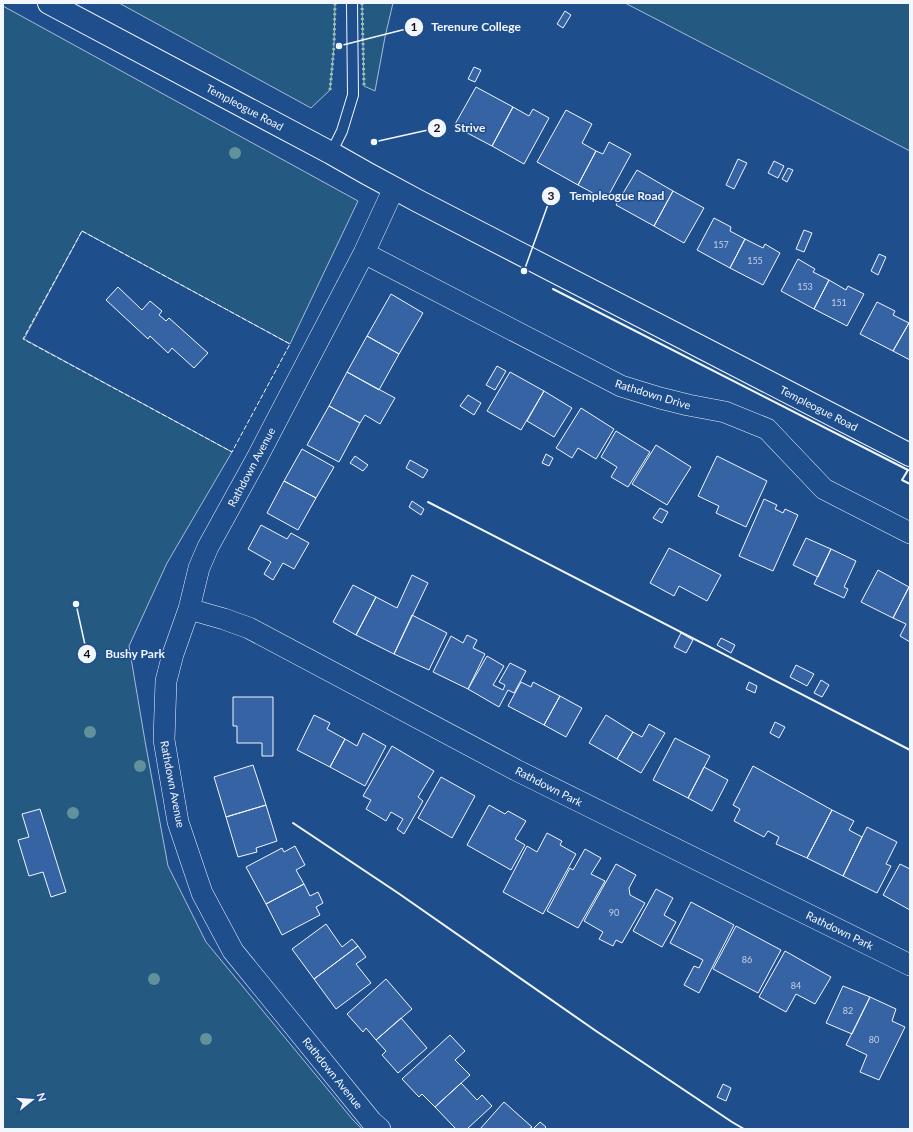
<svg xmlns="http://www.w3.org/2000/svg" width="913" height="1132" font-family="Lato,sans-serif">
<rect width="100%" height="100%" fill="#1f4e8c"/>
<path fill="#245a82" stroke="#a8bbd7" d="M119,3H335L334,47L330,90L311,108Z
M362,3H393L385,37L375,91L364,86Z
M625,3H910V151Z
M3,6L358,201L290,344L82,231L24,339L232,452L167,563L129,646L145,741L168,866L206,942L353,1120L362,1129H3Z"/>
<path fill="#3563a3" stroke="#f2f6ff" d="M565,11L571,15L563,28L557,24Z
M474,67L481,70L475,82L468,79Z
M476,87L513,107L492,146L454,126Z
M513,107L529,116L533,109L549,118L524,164L492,146Z
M566,110L592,124L582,143L596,151L578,185L537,162Z
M609,142L631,154L606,200L578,185L596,151L603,154Z
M738,159L747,163L734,189L726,185Z
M774,161L784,166L778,178L768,173Z
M788,168L793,170L787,182L782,179Z
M637,170L673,191L654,226L616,205Z
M673,191L704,208L684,243L654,226Z
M714,218L731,227L730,231L745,239L730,268L697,250Z
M804,230L812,233L804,252L796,249Z
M745,239L763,248L765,244L780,253L763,285L730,268Z
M879,254L886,257L878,275L871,271Z
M798,259L815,269L813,272L829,280L814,309L781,291Z
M829,280L846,290L848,286L864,294L847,326L814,309Z
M118,287L142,310L150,301L162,311L159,315L166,321L169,318L208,353L194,368L172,348L168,353L150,336L148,339L106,300Z
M391,294L423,313L399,354L367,336Z
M877,302L895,311L893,315L909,323L893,351L860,334Z
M909,323L910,324V360L893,351Z
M367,336L399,354L379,390L347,372Z
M497,366L506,371L495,390L486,385Z
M347,372L395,398L380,424L365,415L360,423L329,406Z
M510,372L544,391L521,430L487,411Z
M544,391L572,408L554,437L527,421Z
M468,395L481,403L474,415L460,406Z
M329,406L360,423L339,462L307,445Z
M581,408L614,429L596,459L578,448L572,458L556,448Z
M616,431L650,452L628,487L611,477L617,467L601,457Z
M656,445L691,467L667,505L632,484Z
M302,449L334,467L316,498L284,481Z
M546,454L553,458L549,466L542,463Z
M355,456L368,465L363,471L350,463Z
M717,456L767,481L746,527L716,513L719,506L698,496Z
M410,460L428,470L423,478L406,468Z
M284,481L316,498L298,530L267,513Z
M764,499L777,505L775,509L783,513L785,509L798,515L773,571L739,556Z
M412,501L424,509L421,515L409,507Z
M660,508L668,512L662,523L653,518Z
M261,525L287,539L291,533L309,543L294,569L283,563L273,580L264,574L271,562L248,549Z
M806,538L831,549L818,577L793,565Z
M669,548L721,575L707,601L679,586L674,596L650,583Z
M831,549L856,561L844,587L848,589L844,598L814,584Z
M878,570L909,587L893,618L861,602Z
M412,575L428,583L394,654L356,635L376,597L397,608Z
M353,585L376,597L356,635L333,622Z
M909,587H910V642L900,636L906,624L893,618Z
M412,615L447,633L429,670L394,654Z
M681,633L693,640L686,653L674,647Z
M467,635L477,640L473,648L485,654L468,689L433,672L451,636L463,643Z
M721,638L735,645L731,653L717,645Z
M487,656L504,666L493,685L503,690L505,685L499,682L510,663L526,671L514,693L508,690L499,707L468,689Z
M796,665L814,674L807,686L790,677Z
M821,680L829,685L822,697L814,693Z
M521,682L531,687L533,682L560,696L544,725L508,706Z
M749,682L757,686L755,693L746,689Z
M560,696L582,708L566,737L544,725Z
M233,697H273V756H262V743H237V726H233Z
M314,715L330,723L327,729L345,739L330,767L297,750Z
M606,715L633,732L617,759L589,743Z
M775,722L785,727L779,738L770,733Z
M649,724L665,733L641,773L617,759L633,732L642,737Z
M363,733L386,746L365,786L330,767L345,739L357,746Z
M675,738L710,756L688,798L653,780Z
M392,746L434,771L418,797L423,801L404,834L397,829L403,819L391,812L386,821L366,809L371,800L363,796Z
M253,765L266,805L226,817L214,777Z
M753,766L832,810L807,858L776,844L779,837L768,831L764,837L734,821L740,809L733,805Z
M704,767L728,780L712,811L688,798Z
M441,777L475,796L452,838L418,818Z
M266,805L277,841L256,848L257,852L238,857L226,817Z
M489,805L505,814L508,811L526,821L515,839L525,845L511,870L467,845Z
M40,809L66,892L51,897L43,872L29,876L18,840L29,837L22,814Z
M832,810L854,821L849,830L862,837L843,876L807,858Z
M867,827L897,842L886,864L891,866L877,893L843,876Z
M547,833L562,841L560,845L576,854L543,914L503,892L527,846L537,852Z
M295,846L305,865L296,870L304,884L266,904L246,867L282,848L284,852Z
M585,849L601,858L591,874L605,881L578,928L547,911L570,868L573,870Z
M616,864L636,875L629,888L630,895L645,903L622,943L616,940L613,946L599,939L603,932L584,921Z
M900,864L910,869V910L883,895Z
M304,884L310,896L318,892L323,903L316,907L320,915L282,935L266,904Z
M656,889L673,898L664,915L676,922L662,947L633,931Z
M691,902L734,925L699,993L684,985L694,966L699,968L703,960L670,943Z
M326,924L342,947L352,939L358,946L314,979L292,949Z
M736,926L781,950L758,993L713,969Z
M358,946L366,957L356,964L371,983L336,1009L314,979Z
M785,951L831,977L815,1004L796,994L786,1012L759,997Z
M386,979L412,1009L376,1040L366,1028L363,1032L347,1014Z
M843,986L870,997L852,1034L826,1023Z
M870,997L896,1009L892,1021L905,1027L879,1080L860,1072L867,1055L846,1045Z
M401,1018L427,1048L398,1073L382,1055L386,1051L376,1040Z
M450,1035L465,1051L455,1060L470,1075L435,1107L422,1094L419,1097L402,1079Z
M461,1083L477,1100L482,1095L492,1106L467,1129H456L435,1107Z
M723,1084L731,1088L726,1101L717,1097Z
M504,1102L532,1127L529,1129H480Z
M540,1122L546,1127L544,1129H535L534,1128Z"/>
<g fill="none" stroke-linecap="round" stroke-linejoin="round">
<g stroke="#f2f6ff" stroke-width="12">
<path id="lane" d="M331,153L342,131L353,95L352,3"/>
</g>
<g stroke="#f2f6ff" stroke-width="22">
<path id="street" d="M364,253L621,386L660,398L688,405L725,412L767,429L824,489L910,533
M189,609L224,619L249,628L516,770L910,965
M380,1129L372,1122L233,951L202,893L178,822L164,740L166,681L173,654L189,609L199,568L208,547L257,458L364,253L394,188"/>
</g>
<g stroke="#f2f6ff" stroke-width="24">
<path id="secondary" d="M49,3L331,153L368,174L418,201L910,455"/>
</g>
<use href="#lane" stroke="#1f4e8c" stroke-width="10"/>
<use href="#street" stroke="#1f4e8c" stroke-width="21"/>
<use href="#secondary" stroke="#1f4e8c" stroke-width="22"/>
<path stroke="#97c8a6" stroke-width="3" stroke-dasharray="2 3" stroke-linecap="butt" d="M362,3L364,86
M330,90L334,47L335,3"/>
<path stroke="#f2f6ff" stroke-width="1" stroke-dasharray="5 2" stroke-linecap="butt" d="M82,231L290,344L232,452L23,339Z
M908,470L910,471"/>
<path stroke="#f2f6ff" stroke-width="2" d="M553,289L908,470L902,480L910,484
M428,502L910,750
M293,823L398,893L596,1031L732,1122L744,1129"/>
</g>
<g fill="#61919a">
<circle cx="235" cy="153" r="6"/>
<circle cx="90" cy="732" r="6"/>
<circle cx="140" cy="766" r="6"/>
<circle cx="73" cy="813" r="6"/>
<circle cx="154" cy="979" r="6"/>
<circle cx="206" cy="1039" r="6"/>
</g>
<g text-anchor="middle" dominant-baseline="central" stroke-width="3" stroke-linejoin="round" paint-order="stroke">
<g font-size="9" fill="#c3d1e8">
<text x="721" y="244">157</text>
<text x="755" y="260">155</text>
<text x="805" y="286">153</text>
<text x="839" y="302">151</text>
<text x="614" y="912">90</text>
<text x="747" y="959">86</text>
<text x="796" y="985">84</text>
<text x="848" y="1010">82</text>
<text x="874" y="1039">80</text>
</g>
<g font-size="11" fill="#f2f6ff" stroke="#1f4e8c">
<text transform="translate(245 107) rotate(28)">Templeogue Road</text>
<text transform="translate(653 394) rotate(17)">Rathdown Drive</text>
<text transform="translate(819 408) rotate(27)">Templeogue Road</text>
<text transform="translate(251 467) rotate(-62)">Rathdown Avenue</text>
<text transform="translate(173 784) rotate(79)">Rathdown Avenue</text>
<text transform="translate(549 786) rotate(27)">Rathdown Park</text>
<text transform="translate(840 930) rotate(26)">Rathdown Park</text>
<text transform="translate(333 1073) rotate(51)">Rathdown Avenue</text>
</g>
</g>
<path fill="none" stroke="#f2f6ff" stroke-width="1.5" d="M339 46L414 27M374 142L437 128M524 271L551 196M76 604L87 654"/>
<g fill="#f2f6ff" stroke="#1f4e8c" stroke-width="1.5">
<circle cx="339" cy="46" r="4"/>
<circle cx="374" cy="142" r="4"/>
<circle cx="524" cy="271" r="4"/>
<circle cx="76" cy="604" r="4"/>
<circle cx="414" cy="27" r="10"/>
<circle cx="437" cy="128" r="10"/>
<circle cx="551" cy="196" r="10"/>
<circle cx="87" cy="654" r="10"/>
</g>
<g font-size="12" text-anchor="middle" font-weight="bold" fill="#111">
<text x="414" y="31">1</text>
<text x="437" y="132">2</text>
<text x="551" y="200">3</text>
<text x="87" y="658">4</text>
</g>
<g font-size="12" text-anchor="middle" font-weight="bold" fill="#f2f6ff" stroke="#1f4e8c" stroke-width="3" stroke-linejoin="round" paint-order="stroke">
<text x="476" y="31">Terenure College</text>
<text x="470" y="132">Strive</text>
<text x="617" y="200">Templeogue Road</text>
<text x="135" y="658">Bushy Park</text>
</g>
<rect width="913" height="1132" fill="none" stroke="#f2f6ff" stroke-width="8"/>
<g transform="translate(32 1100) rotate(73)" stroke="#1f4e8c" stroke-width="3" paint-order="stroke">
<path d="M0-3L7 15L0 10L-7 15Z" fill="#f2f6ff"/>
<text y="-6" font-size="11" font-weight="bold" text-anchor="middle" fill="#f2f6ff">N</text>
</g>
</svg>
